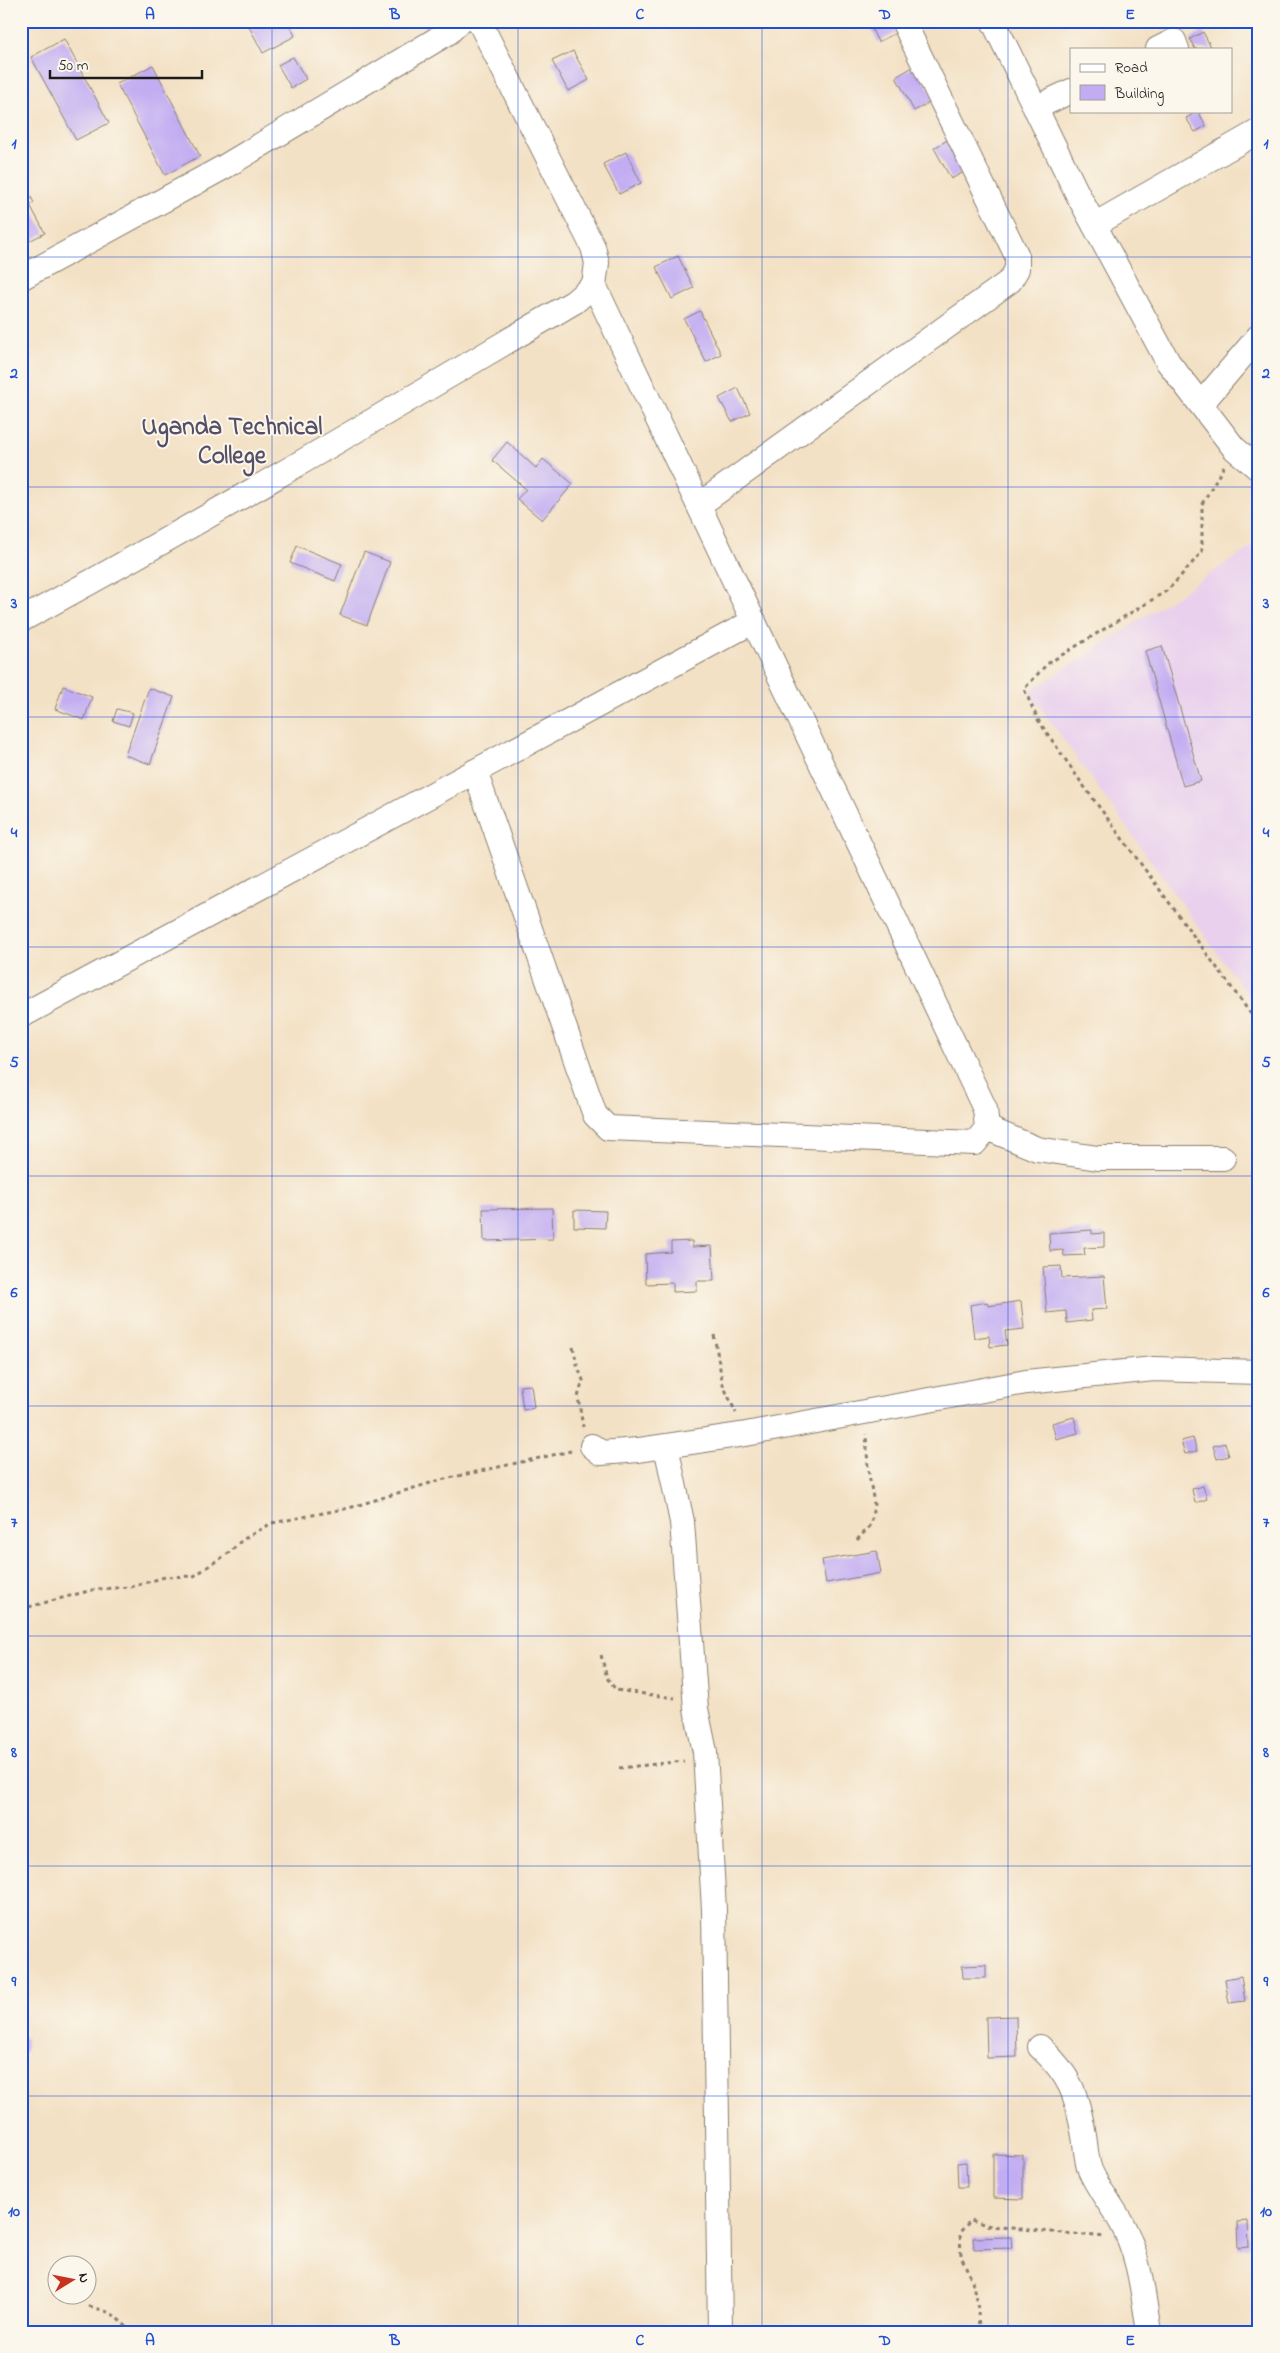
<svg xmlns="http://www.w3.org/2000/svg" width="1280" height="2353" font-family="'Indie Flower',sans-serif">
<rect width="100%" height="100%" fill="#fbf7ec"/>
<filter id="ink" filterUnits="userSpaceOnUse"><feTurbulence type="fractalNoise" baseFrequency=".02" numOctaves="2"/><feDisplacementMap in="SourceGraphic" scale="10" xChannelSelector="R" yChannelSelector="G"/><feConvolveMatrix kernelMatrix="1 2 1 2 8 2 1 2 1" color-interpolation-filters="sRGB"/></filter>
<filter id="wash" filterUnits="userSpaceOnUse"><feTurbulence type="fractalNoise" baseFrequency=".0096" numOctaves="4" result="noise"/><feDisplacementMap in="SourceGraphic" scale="20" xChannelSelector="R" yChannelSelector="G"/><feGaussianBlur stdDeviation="1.12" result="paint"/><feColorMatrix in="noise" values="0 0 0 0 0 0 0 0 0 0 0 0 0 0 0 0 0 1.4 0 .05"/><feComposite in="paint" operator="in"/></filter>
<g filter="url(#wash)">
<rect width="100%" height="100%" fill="#f3e1c5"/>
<path fill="#e9d1ed" d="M1259,542V1011L1029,692Z"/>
<g id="blocks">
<path fill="#c2adf2" d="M246,21H288L295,36L263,53Z
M868,21H890L896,33L878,42Z
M1203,32L1212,49H1195L1190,39Z
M64,39L109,123L76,140L31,57Z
M573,51L589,80L568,91L552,61Z
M293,57L306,79L291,88L278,65Z
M153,65L200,156L165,175L117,84Z
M916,65L935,100L914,111L896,77Z
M1198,111L1206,126L1195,132L1186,118Z
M949,139L966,171L951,179L934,148Z
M626,152L641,183L619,194L603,164Z
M28,191L34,203L30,205L45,233L21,245V195Z
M678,256L694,288L672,299L656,267Z
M700,311L721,354L706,362L684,319Z
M738,388L750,413L732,422L719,398Z
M507,442L536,468L543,459L573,484L542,520L517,499L526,489L492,460Z
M297,546L342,564L335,581L290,563Z
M364,552L390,562L367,625L340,615Z
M1162,646L1201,781L1183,786L1145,651Z
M63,686L92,697L84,720L55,709Z
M149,688L174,697L150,764L125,755Z
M117,709L133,713L129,726L113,721Z
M552,1208L553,1239L484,1241L483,1209Z
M574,1210L606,1211L605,1228L574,1227Z
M1092,1230V1234L1104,1233V1247L1084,1248L1085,1255L1064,1256L1063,1250L1050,1251L1049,1233Z
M692,1241V1247L712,1246L714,1281H697V1291L673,1292V1283L646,1284L645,1254L671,1252V1242Z
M1061,1266L1062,1278L1104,1276L1107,1309L1091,1310L1092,1320L1067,1323L1066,1311L1047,1313L1043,1267Z
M1021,1301L1024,1329L1005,1331L1007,1345L990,1347L989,1336L974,1338L970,1305L987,1302L988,1306Z
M531,1385L534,1408L523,1410L520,1386Z
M1074,1417L1078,1433L1056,1439L1052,1423Z
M1193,1438L1197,1451L1185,1454L1181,1441Z
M1225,1443L1229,1456L1217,1459L1213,1446Z
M1203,1486L1207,1499L1195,1503L1192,1489Z
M877,1551L881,1573L826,1583L822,1560Z
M986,1965V1978H963L962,1966Z
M1241,1976L1245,2001L1229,2003L1225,1979Z
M1016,2016L1017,2057L987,2058L986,2017Z
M21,2038H26V2052H21Z
M993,2154L1023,2155V2199L993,2198Z
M966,2162L967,2187H958L957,2163Z
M1248,2221L1249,2247L1238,2248L1237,2222Z
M1011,2237L1012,2248L974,2249L973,2238Z"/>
</g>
</g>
<g filter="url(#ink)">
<use href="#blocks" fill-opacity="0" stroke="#887e70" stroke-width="1"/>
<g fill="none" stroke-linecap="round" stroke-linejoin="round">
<g stroke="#887e70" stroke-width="26">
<path id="minor" d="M993,21L1077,193L1168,362L1234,448L1259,469
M1158,49L1174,41L1177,49
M1035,108L1071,91
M1094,225L1259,131
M21,278L224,167L449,32L460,21
M1201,404L1259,336
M699,505L1010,281L1017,269V256L903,21
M21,620C208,519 391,410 574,302L594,285L597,263L593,247L479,21
M475,771L595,1115L608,1128L975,1143L987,1128L985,1109L594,285
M21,1016L754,621
M987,1128L1037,1149L1098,1158H1223
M592,1446L601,1453L638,1450L746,1434L1026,1382L1154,1369L1259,1372
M666,1446L682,1522L696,1709L705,1752L714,1910L720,2332
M1040,2047C1071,2076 1077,2095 1084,2136C1086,2147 1086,2160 1090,2170C1098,2189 1111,2204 1121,2222C1140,2256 1143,2295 1149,2332"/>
</g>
<path stroke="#887e70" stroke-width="3" stroke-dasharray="4 4" stroke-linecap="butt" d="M1224,466L1202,504V552L1168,590L1047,664L1024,689L1038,720L1083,785L1259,1025
M714,1335L723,1385L736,1413
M573,1347L578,1368L583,1380L578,1397L583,1427
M857,1540L871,1525L874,1504L868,1468L866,1434
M21,1609L96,1589L131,1587L165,1577L194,1576L230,1552L242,1540L272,1523L349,1508L440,1480L571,1451
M601,1655L607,1678L616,1690L675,1698
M619,1768L684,1761
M89,2306L111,2313L127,2327L141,2332
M979,2332L978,2309L972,2280L961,2256L960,2232L971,2220L990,2226L1105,2237"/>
<use href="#minor" stroke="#fff" stroke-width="24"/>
</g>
</g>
<path fill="none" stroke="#1d4ed8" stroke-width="1" stroke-opacity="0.55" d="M272,21V2332M518,21V2332M762,21V2332M1008,21V2332M21,257H1259M21,487H1259M21,717H1259M21,947H1259M21,1176H1259M21,1406H1259M21,1636H1259M21,1866H1259M21,2096H1259"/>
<g text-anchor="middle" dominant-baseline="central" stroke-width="4" stroke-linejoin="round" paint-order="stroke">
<g font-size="25" font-weight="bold" fill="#564f67" stroke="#fbf7ec">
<text x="232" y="428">Uganda Technical<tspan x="232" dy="29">College</tspan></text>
</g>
</g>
<rect width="1280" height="2353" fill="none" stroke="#fbf7ec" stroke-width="55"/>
<rect x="1070" y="48" width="162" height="65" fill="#fbf7ec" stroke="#a29f99"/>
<rect x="1080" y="64" width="25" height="8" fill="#ffffff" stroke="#a29f99"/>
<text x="1115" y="72" font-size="15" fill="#1c1c1c">Road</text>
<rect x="1080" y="85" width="25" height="15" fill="#c2adf2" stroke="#a29f99"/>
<text x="1115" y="98" font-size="15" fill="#1c1c1c">Building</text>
<g transform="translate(72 2280) rotate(80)"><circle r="24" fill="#fbf7ec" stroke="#a29f99"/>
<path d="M0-4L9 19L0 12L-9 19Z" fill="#c8321e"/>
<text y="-8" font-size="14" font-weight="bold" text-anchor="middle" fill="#1c1c1c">N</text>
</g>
<path d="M50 70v8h152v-8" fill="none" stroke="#1c1c1c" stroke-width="2.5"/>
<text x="58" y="70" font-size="15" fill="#1c1c1c" stroke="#fbf7ec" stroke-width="4" paint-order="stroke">50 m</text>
<rect x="28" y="28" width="1224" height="2298" fill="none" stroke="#1d4ed8" stroke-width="2"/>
<g font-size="16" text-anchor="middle" font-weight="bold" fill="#1d4ed8">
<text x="150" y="19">A</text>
<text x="395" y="19">B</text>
<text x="640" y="19">C</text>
<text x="885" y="19">D</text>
<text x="1130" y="19">E</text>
<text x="14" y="148">1</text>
<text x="1266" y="148">1</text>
<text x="14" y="378">2</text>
<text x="1266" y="378">2</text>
<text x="14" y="608">3</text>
<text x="1266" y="608">3</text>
<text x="14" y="837">4</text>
<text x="1266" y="837">4</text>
<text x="14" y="1067">5</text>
<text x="1266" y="1067">5</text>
<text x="14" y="1297">6</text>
<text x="1266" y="1297">6</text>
<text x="14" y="1527">7</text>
<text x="1266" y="1527">7</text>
<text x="14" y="1757">8</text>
<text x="1266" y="1757">8</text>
<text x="14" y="1986">9</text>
<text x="1266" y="1986">9</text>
<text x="14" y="2216">10</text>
<text x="1266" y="2216">10</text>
<text x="150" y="2345">A</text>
<text x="395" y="2345">B</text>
<text x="640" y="2345">C</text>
<text x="885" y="2345">D</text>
<text x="1130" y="2345">E</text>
</g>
</svg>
